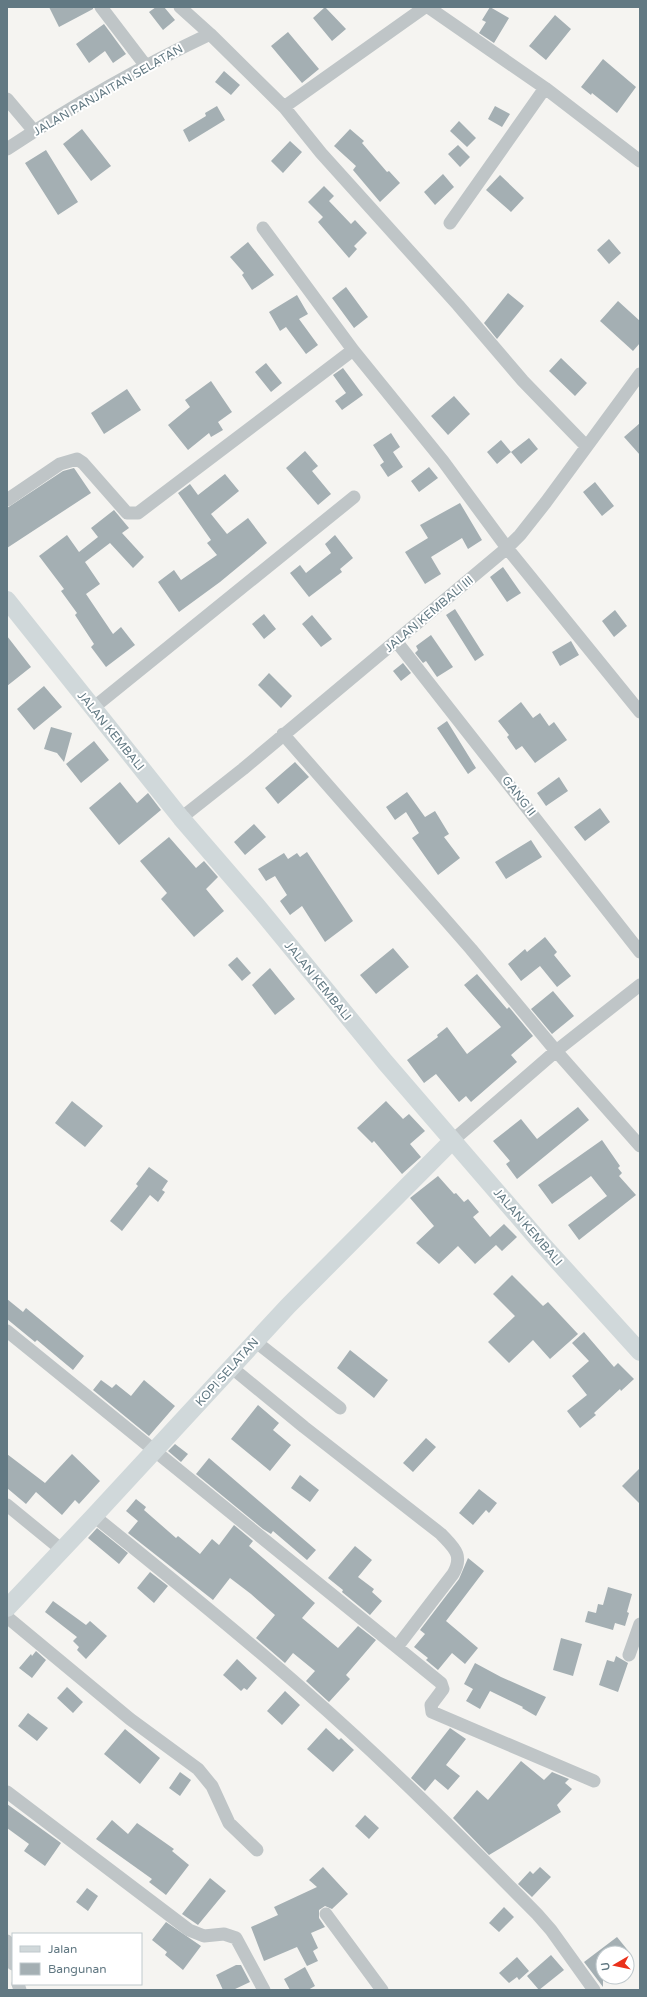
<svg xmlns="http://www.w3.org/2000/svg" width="647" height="1997" font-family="'Varela Round',sans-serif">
<rect width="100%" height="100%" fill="#f5f4f1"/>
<path fill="#a4afb3" d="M49,7H93V9L59,27Z
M156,7H164L175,20L163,30L149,12Z
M325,7L346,29L332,41L313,18Z
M490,7L509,18L494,43L479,33L486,22L482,20Z
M555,15L571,29L546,60L529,46Z
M104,24L126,54L113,63L105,51L89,63L76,44Z
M288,32L319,69L302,83L271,46Z
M603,59L636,87L617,113L592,93L591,95L581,87Z
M224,71L240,85L231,95L215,82Z
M217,106L225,120L189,142L183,130L206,116L205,113Z
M495,106L510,114L502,127L488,119Z
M459,121L476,138L467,147L450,131Z
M82,129L111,166L91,181L63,144Z
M350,129L364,141L362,143L387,172L389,171L400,183L380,202L353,170L356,166L334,146Z
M290,141L302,152L283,173L271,161Z
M458,145L470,157L460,167L448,154Z
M46,150L78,202L58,215L25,163Z
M443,174L454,187L435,205L424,192Z
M500,175L524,198L511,212L486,190Z
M324,186L334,196L329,201L351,224L355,220L367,233L354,246L357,249L349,258L318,222L323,217L308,202Z
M609,239L621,253L609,264L597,250Z
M248,242L274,275L252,290L242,275L244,273L230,257Z
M346,287L368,317L354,328L332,298Z
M508,293L524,306L497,339L484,323Z
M297,295L308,314L299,319L318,345L306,354L286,327L280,331L269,312Z
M618,301L640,321V343L633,351L600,321Z
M561,358L587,383L575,396L549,371Z
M266,363L282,383L271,392L255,372Z
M343,368L363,395L342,410L335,401L346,393L333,375Z
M211,381L232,412L218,422L223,430L211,437L209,433L188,450L168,425L190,407L185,400Z
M127,389L141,410L104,434L91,413Z
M454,396L470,414L448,435L431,416Z
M640,423V455L624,437Z
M391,433L400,447L393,452L403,467L388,477L380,465L384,462L373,445Z
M529,438L538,449L521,464L511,452Z
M501,440L511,452L497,464L487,452Z
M305,451L318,466L312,471L331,494L318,505L286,468Z
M429,467L438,478L419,492L411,481Z
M74,468L91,493L7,548V508L63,471Z
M225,474L239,491L211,514L227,534L248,518L267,543L220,582L179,612L158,582L174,570L181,580L217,555L207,543L211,540L178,493L190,484L198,495Z
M595,482L614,506L602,516L583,492Z
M460,503L482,540L468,549L462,538L431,557L441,574L425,584L405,552L428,538L420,525Z
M114,510L129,528L122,533L144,557L133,568L110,543L85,562L100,584L86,594L113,634L121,627L135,645L106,667L91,647L94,644L75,615L77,613L61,591L64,589L39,556L67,535L79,552L98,537L91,528Z
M335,535L353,558L340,569L342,572L309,597L290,573L300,565L306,573L331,553L325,544Z
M503,567L521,593L507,602L490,577Z
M455,609L484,655L475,661L446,615Z
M615,610L627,626L614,637L602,621Z
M264,614L276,629L264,639L252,624Z
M312,615L332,639L321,647L302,624Z
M431,635L453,667L437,677L426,661L423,663L415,653L418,650L416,646Z
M7,636L31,667L7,686Z
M571,641L579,655L560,666L552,652Z
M403,663L411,673L401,681L393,671Z
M269,673L292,696L281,708L258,685Z
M44,686L62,707L34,730L17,709Z
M521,702L533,718L540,713L549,726L554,722L567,740L535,763L522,746L516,750L507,737L509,735L498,721Z
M447,721L476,768L468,774L437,728Z
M51,727L72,733L64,762L57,753L44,749Z
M94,741L109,760L81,783L66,764Z
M295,762L309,777L278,804L265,788Z
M559,777L568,791L546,806L537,793Z
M120,782L137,803L148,793L161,810L119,845L89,808Z
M407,792L425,817L435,811L449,834L444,837L460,858L438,875L412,838L419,833L406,812L395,820L386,807Z
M600,808L610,822L585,841L574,827Z
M254,824L266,837L245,855L234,842Z
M169,837L196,868L204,861L218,877L206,889L224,911L194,937L161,899L167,893L140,861Z
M531,840L542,857L506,879L495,862Z
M307,852L353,921L325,942L302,906L290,915L280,901L287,895L275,876L266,881L258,869L284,853L288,859L297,853L300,857Z
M545,937L557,952L554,955L571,976L557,987L540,966L521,981L508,964L525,949L527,952Z
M393,948L409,967L376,994L360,975Z
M237,957L251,973L242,981L228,965Z
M270,968L295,999L275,1015L252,985Z
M477,974L507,1009L509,1007L533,1036L511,1055L517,1062L471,1102L466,1096L459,1102L436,1074L424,1083L407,1060L438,1037L437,1035L447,1027L467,1054L501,1027L464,985Z
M553,991L574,1016L552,1034L531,1009Z
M72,1101L103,1126L85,1147L55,1123Z
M386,1101L403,1119L409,1114L425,1131L410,1144L421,1157L402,1174L374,1141L372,1143L357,1128Z
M578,1107L589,1120L517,1179L506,1164L510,1161L493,1141L521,1119L537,1139Z
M602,1140L620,1166L618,1168L622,1173L619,1176L636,1195L579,1240L568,1225L607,1196L591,1176L552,1204L538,1185Z
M149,1167L168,1181L162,1190L165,1192L158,1202L150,1195L122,1231L110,1221L138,1186L136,1184Z
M438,1176L454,1194L456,1193L464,1202L468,1199L479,1212L473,1217L490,1237L504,1224L517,1237L502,1251L496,1245L475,1264L458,1246L439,1264L416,1243L434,1226L410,1198Z
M512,1275L543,1306L548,1302L578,1334L550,1359L533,1340L509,1363L488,1342L515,1316L493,1294Z
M7,1299L23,1312L26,1308L84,1356L73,1370L37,1340L35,1342L7,1319Z
M584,1332L614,1367L618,1363L634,1379L621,1391L620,1389L594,1413L596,1415L580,1428L567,1411L587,1395L572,1376L589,1361L572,1343Z
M350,1350L388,1380L374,1398L337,1368Z
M101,1380L112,1388L116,1384L131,1396L144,1380L175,1406L149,1436L93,1390Z
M258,1405L279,1423L273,1430L291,1445L270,1471L231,1439Z
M426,1438L436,1447L413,1472L403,1463Z
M175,1444L188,1454L181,1462L168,1451Z
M7,1454L45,1483L72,1454L100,1481L79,1504L75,1500L62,1515L36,1492L26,1504L7,1488Z
M209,1458L316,1550L307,1560L273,1531L271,1534L263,1529L196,1474Z
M640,1468V1504L622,1486Z
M300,1475L319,1490L310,1502L291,1488Z
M479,1489L497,1503L489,1513L486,1510L473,1525L459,1513Z
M136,1499L146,1507L144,1510L176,1538L178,1536L200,1554L212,1539L219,1545L234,1525L253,1541L249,1546L315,1603L302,1618L338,1648L358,1626L376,1640L346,1675L350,1679L329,1702L306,1681L315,1671L293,1653L285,1663L256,1638L275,1615L251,1594L230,1578L213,1600L128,1533L138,1521L126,1511Z
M97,1528L128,1553L119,1564L88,1538Z
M355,1546L372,1560L358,1577L374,1589L372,1592L382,1601L370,1615L342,1592L343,1590L328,1578Z
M468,1558L484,1571L446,1621L478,1648L465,1664L452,1653L438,1670L426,1660L428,1658L414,1647L425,1634L420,1630L459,1579Z
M150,1572L168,1586L154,1603L137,1588Z
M608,1587L632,1594L627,1612L629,1613L625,1626L615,1623L613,1630L585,1622L588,1611L596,1613L598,1604L603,1605Z
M53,1601L86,1625L90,1621L107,1636L86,1659L77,1650L79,1647L73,1641L77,1637L45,1612Z
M561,1638L582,1644L573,1676L553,1670Z
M36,1651L46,1660L32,1678L19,1668L31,1654L32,1656Z
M616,1656L628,1663L618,1692L599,1685L607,1660L614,1662Z
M237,1659L257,1678L247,1690L244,1688L241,1691L223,1675Z
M475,1663L501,1677L546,1697L536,1716L522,1708L523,1707L490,1691L480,1709L466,1701L473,1689L464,1684Z
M67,1687L83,1702L73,1713L57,1698Z
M285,1691L300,1705L282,1725L267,1711Z
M28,1713L48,1728L37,1741L18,1726Z
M326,1728L339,1740L341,1738L354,1750L333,1772L307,1749Z
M450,1728L466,1739L446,1765L460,1776L448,1790L435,1779L425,1791L411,1778Z
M125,1729L160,1758L140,1784L104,1754Z
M521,1761L544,1780L552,1772L569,1779L565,1783L572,1789L557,1805L561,1812L489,1855L453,1818L477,1790L488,1800Z
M180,1772L191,1780L180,1796L169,1788Z
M7,1804L61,1843L45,1866L24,1851L29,1844L7,1828Z
M365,1815L379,1828L369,1839L355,1826Z
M112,1820L128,1834L137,1823L174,1849L172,1851L189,1865L166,1895L149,1882L152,1879L96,1839Z
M323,1867L348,1894L332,1909L325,1906L319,1910V1918L325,1927L311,1933L318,1948L313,1951L318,1961L307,1966L297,1947L264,1961L251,1927L278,1915L274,1907L317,1887L309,1880Z
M540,1867L551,1877L532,1897L518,1884L530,1871L533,1874Z
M210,1878L226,1891L198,1925L182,1914Z
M87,1888L98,1896L88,1911L76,1902Z
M504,1907L514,1917L499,1932L489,1923Z
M166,1922L201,1946L183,1970L165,1955L167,1952L152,1940Z
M617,1937L630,1953H603V1987L584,1962Z
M551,1955L564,1970L539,1990L527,1976Z
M517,1957L529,1971L519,1980L517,1977L509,1983L499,1973Z
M236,1965H241L250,1982L233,1990H223L216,1975Z
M305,1967L315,1986L308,1990H290L284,1979Z"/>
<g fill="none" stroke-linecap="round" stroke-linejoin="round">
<path stroke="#bfc5c7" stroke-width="13" d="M101,7L146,66
M180,7L210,34L284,107L425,7
M428,7L545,88L640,161
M7,99L34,131
M284,107L321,153L458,305L523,381L586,446
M7,149C72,106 140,67 210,34
M450,223L545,88
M263,228L353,350L443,461L507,548L640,712
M7,500L60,464L77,459L83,463L127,513H138L353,350
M396,641L640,952
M93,708L354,497
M283,734L471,949L556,1051L640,1146
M181,818L243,769L507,548L520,535L546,502L640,374
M452,1141L556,1051L640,985
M7,1331L441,1683L443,1689L431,1705L432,1712L594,1781
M255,1341L340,1408
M231,1367L304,1427L441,1534C454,1548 464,1555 453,1574L397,1647
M7,1505L62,1550
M94,1516C166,1574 237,1631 306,1692C386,1762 462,1838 537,1914L551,1930L594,1990
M7,1617L130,1719L198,1769L212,1786L229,1823L257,1850
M629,1655L640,1624
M7,1792L189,1930L204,1936L224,1934L236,1938L264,1990
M326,1914L382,1990
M7,1941L13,1964
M18,1984L20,1990"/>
<path stroke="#d0d8da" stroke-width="18" d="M7,600L181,818L257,906L385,1062L542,1244L640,1352
M7,1608L94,1516L288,1306L452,1141"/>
</g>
<g text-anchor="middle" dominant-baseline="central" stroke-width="4" stroke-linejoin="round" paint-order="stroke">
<g font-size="12" fill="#627983" stroke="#fff">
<text transform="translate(108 90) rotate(-30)">JALAN PANJAITAN SELATAN</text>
<text transform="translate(429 614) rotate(-40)">JALAN KEMBALI III</text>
<text transform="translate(111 731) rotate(51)">JALAN KEMBALI</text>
<text transform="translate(519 796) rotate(52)">GANG II</text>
<text transform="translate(318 981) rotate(51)">JALAN KEMBALI</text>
<text transform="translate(528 1227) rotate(49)">JALAN KEMBALI</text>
<text transform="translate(227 1372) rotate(-48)">KOPI SELATAN</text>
</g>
</g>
<rect width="647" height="1997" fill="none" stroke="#627983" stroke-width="16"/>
<rect x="12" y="1933" width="130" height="52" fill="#ffffff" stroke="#c0c9cd"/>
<rect x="20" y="1946" width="20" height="6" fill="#d0d8da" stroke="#c0c9cd"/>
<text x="48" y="1953" font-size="12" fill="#627983">Jalan</text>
<rect x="20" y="1963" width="20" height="12" fill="#a4afb3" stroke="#c0c9cd"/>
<text x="48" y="1973" font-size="12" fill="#627983">Bangunan</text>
<g transform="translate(615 1965) rotate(261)"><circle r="19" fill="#ffffff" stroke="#c0c9cd"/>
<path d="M0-3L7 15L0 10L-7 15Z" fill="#ea311b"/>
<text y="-6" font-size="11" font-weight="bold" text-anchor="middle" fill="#627983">U</text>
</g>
</svg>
